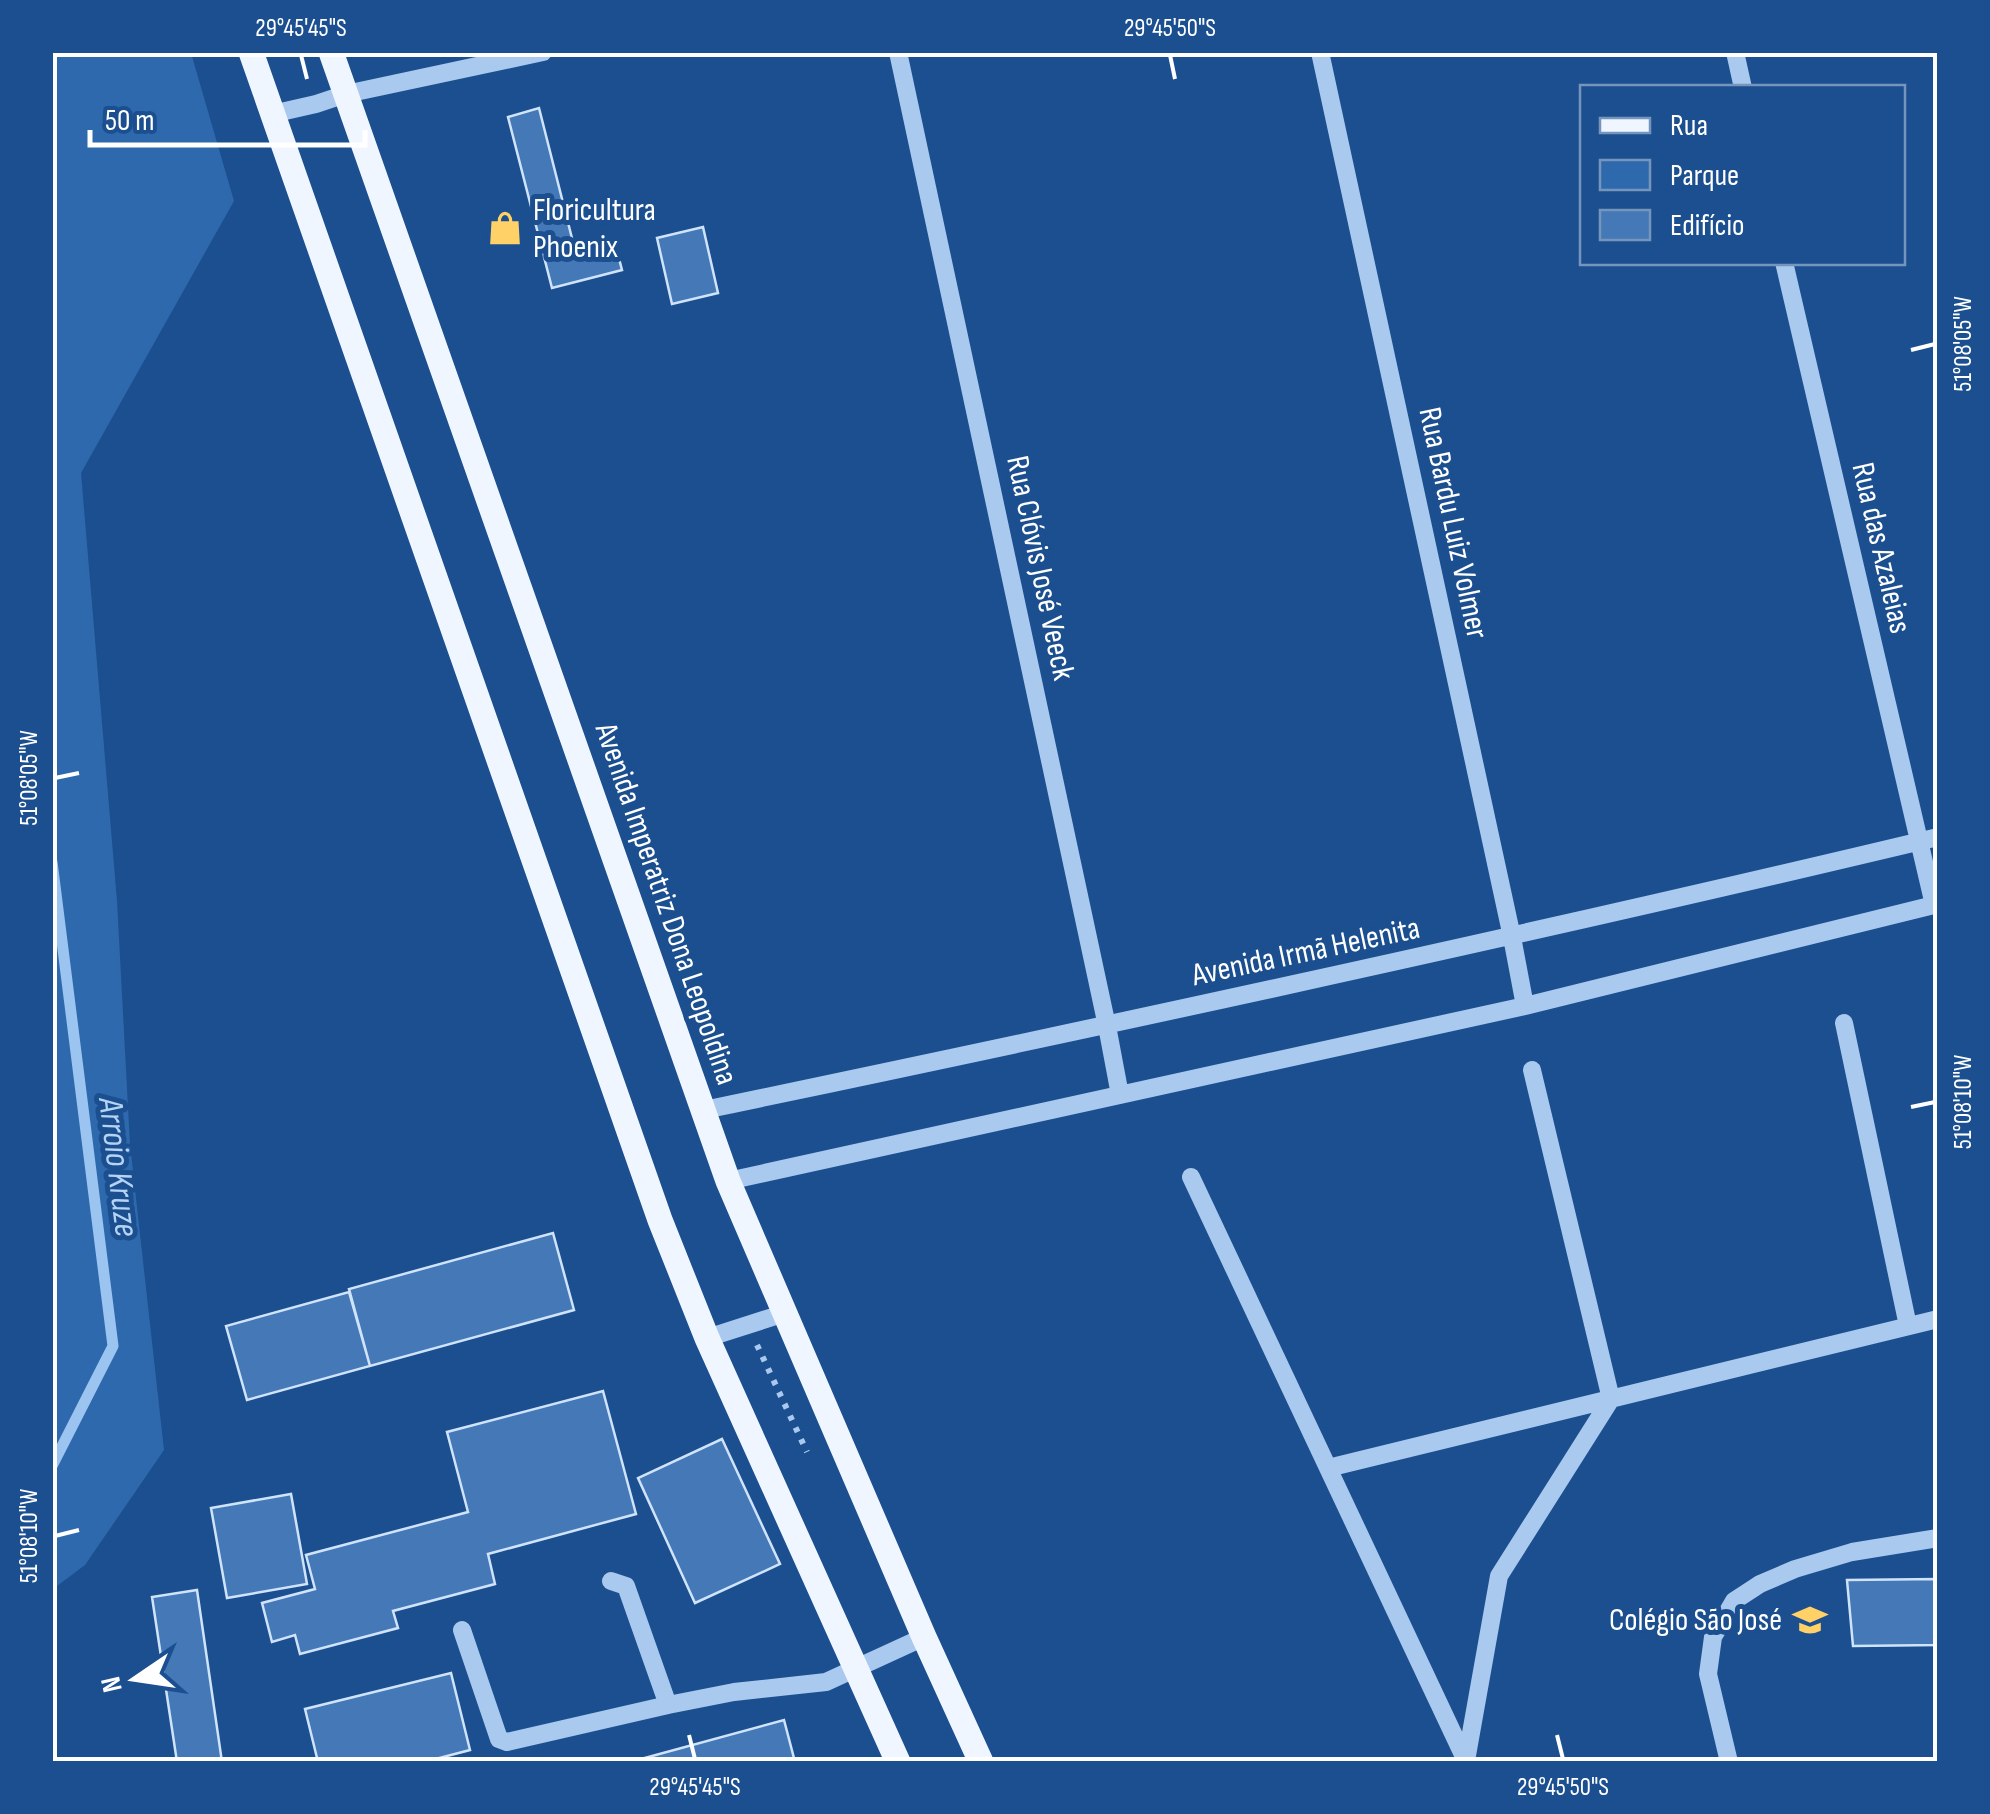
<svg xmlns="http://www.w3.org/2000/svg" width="1990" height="1814" font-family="'Sofia Sans Condensed',sans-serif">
<rect width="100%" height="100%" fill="#1b4f8f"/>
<path fill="#2e69ad" d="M53,52L191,53L234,201L81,473L117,901L130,1144L164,1450L85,1565L53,1589Z"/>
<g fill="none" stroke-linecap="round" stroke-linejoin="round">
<path stroke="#9cc4f0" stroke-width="11" d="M52,862L113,1346L52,1466"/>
</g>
<path fill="#4478b7" stroke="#cfe3fa" stroke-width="2.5" d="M539,108L577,258L616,247L622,270L552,288L508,117Z
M703,227L718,293L672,304L657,238Z
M553,1233L574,1310L370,1366L349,1289Z
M349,1292L370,1366L247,1400L226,1326Z
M603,1391L636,1514L488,1554L495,1584L393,1611L398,1628L300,1654L295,1635L272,1642L262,1603L315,1589L306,1555L468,1512L447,1432Z
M722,1439L780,1564L695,1603L638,1478Z
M291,1494L307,1584L227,1598L211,1508Z
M1938,1579V1645L1853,1646L1847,1580Z
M197,1590L222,1762H177L152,1597Z
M451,1673L470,1750L424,1762H318L305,1709Z
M784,1720L795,1762H630Z"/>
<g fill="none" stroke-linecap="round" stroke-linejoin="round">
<path stroke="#a9c9ee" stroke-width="6" stroke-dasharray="5 8" stroke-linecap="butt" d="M757,1345L807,1452"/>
<path stroke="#a9c9ee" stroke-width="18" d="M898,52L1107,1026L1120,1095
M1320,52L1512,937L1525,1006
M1735,52L1743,88
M272,114L316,104L346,94L543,52
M1784,262L1934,905
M1844,1023L1908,1326
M704,1110C1116,1024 1528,935 1938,837
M1191,1177L1466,1761
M728,1181L1525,1006L1938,904
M707,1338L785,1313
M1328,1468L1938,1319
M611,1581L626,1586L668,1705
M462,1630L499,1739L507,1742L668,1705L734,1692L826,1682L924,1637
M1466,1761L1499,1576L1611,1399L1532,1070
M1729,1762L1708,1674L1713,1637L1734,1601L1760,1584L1795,1569L1852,1552L1938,1538"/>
<path stroke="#f0f6ff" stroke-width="25" d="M251,52L660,1220L707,1338L898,1762
M331,52L728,1181L924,1637L981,1762"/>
</g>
<path fill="none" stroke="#fff" stroke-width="4" d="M301,55L307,79M1170,55L1175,79M1911,350L1935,344M55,778L79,773M1911,1107L1935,1102M55,1536L79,1530M689,1735L695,1759M1557,1735L1563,1759"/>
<defs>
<g id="shop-bare" transform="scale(2.7)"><path d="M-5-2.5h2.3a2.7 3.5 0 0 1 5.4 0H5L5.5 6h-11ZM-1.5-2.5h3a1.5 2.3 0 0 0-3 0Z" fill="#ffd166" stroke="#1b4f8f" stroke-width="2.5" paint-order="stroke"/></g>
<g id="school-bare" transform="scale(2.7)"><path d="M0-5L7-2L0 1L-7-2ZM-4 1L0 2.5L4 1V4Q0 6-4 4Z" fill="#ffd166" stroke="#1b4f8f" stroke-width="2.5" paint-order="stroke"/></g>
</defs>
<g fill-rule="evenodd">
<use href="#shop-bare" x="505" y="228"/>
<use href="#school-bare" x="1810" y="1620"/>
</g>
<g text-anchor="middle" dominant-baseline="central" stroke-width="10" stroke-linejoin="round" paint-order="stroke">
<g font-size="32" fill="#fff" stroke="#1b4f8f" text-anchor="start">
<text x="533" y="210">Floricultura<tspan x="533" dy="37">Phoenix</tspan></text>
<text x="1782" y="1620" text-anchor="end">Colégio São José</text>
</g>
<g font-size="32" fill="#fff" stroke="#1b4f8f">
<text transform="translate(1453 523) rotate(78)">Rua Bardu Luiz Volmer</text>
<text transform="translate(1881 548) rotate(77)">Rua das Azaleias</text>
<text transform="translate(1040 568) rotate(78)">Rua Clóvis José Veeck</text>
<text transform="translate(666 904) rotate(71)">Avenida Imperatriz Dona Leopoldina</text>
<text transform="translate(1306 952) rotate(-12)">Avenida Irmã Helenita</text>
</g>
<g font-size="35" font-style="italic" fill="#b5d3f5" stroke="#1b4f8f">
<text transform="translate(118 1167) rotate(83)">Arroio Kruze</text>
</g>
</g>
<rect width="1990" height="1814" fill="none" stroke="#1b4f8f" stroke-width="110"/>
<rect x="1580" y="85" width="325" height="180" fill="#1b4f8f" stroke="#7695bc" stroke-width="2.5"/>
<rect x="1600" y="118" width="50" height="15" fill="#f0f6ff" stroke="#7695bc" stroke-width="2.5"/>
<text x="1670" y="135" font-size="30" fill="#ffffff">Rua</text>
<rect x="1600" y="160" width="50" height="30" fill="#2e69ad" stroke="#7695bc" stroke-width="2.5"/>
<text x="1670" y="185" font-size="30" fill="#ffffff">Parque</text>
<rect x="1600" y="210" width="50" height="30" fill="#4478b7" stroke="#7695bc" stroke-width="2.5"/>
<text x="1670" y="235" font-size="30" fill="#ffffff">Edifício</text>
<g transform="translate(135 1679) rotate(257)" stroke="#1b4f8f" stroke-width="8" paint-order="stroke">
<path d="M0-8L18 38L0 25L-18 38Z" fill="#ffffff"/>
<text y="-15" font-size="28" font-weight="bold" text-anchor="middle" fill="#ffffff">N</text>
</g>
<path d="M90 130v15h275v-15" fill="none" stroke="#ffffff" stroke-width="5"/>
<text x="105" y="130" font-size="30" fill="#ffffff" stroke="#1b4f8f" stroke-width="8" paint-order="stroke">50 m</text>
<rect x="55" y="55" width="1880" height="1704" fill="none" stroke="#fff" stroke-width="4"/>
<g font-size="25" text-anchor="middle" fill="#fff">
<text x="301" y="36">29°45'45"S</text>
<text x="1170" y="36">29°45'50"S</text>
<text transform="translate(1962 344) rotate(-90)" y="9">51°08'05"W</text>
<text transform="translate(28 778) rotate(-90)" y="9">51°08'05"W</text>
<text transform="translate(1962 1102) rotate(-90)" y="9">51°08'10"W</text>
<text transform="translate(28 1536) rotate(-90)" y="9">51°08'10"W</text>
<text x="695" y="1795">29°45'45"S</text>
<text x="1563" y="1795">29°45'50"S</text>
</g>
</svg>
